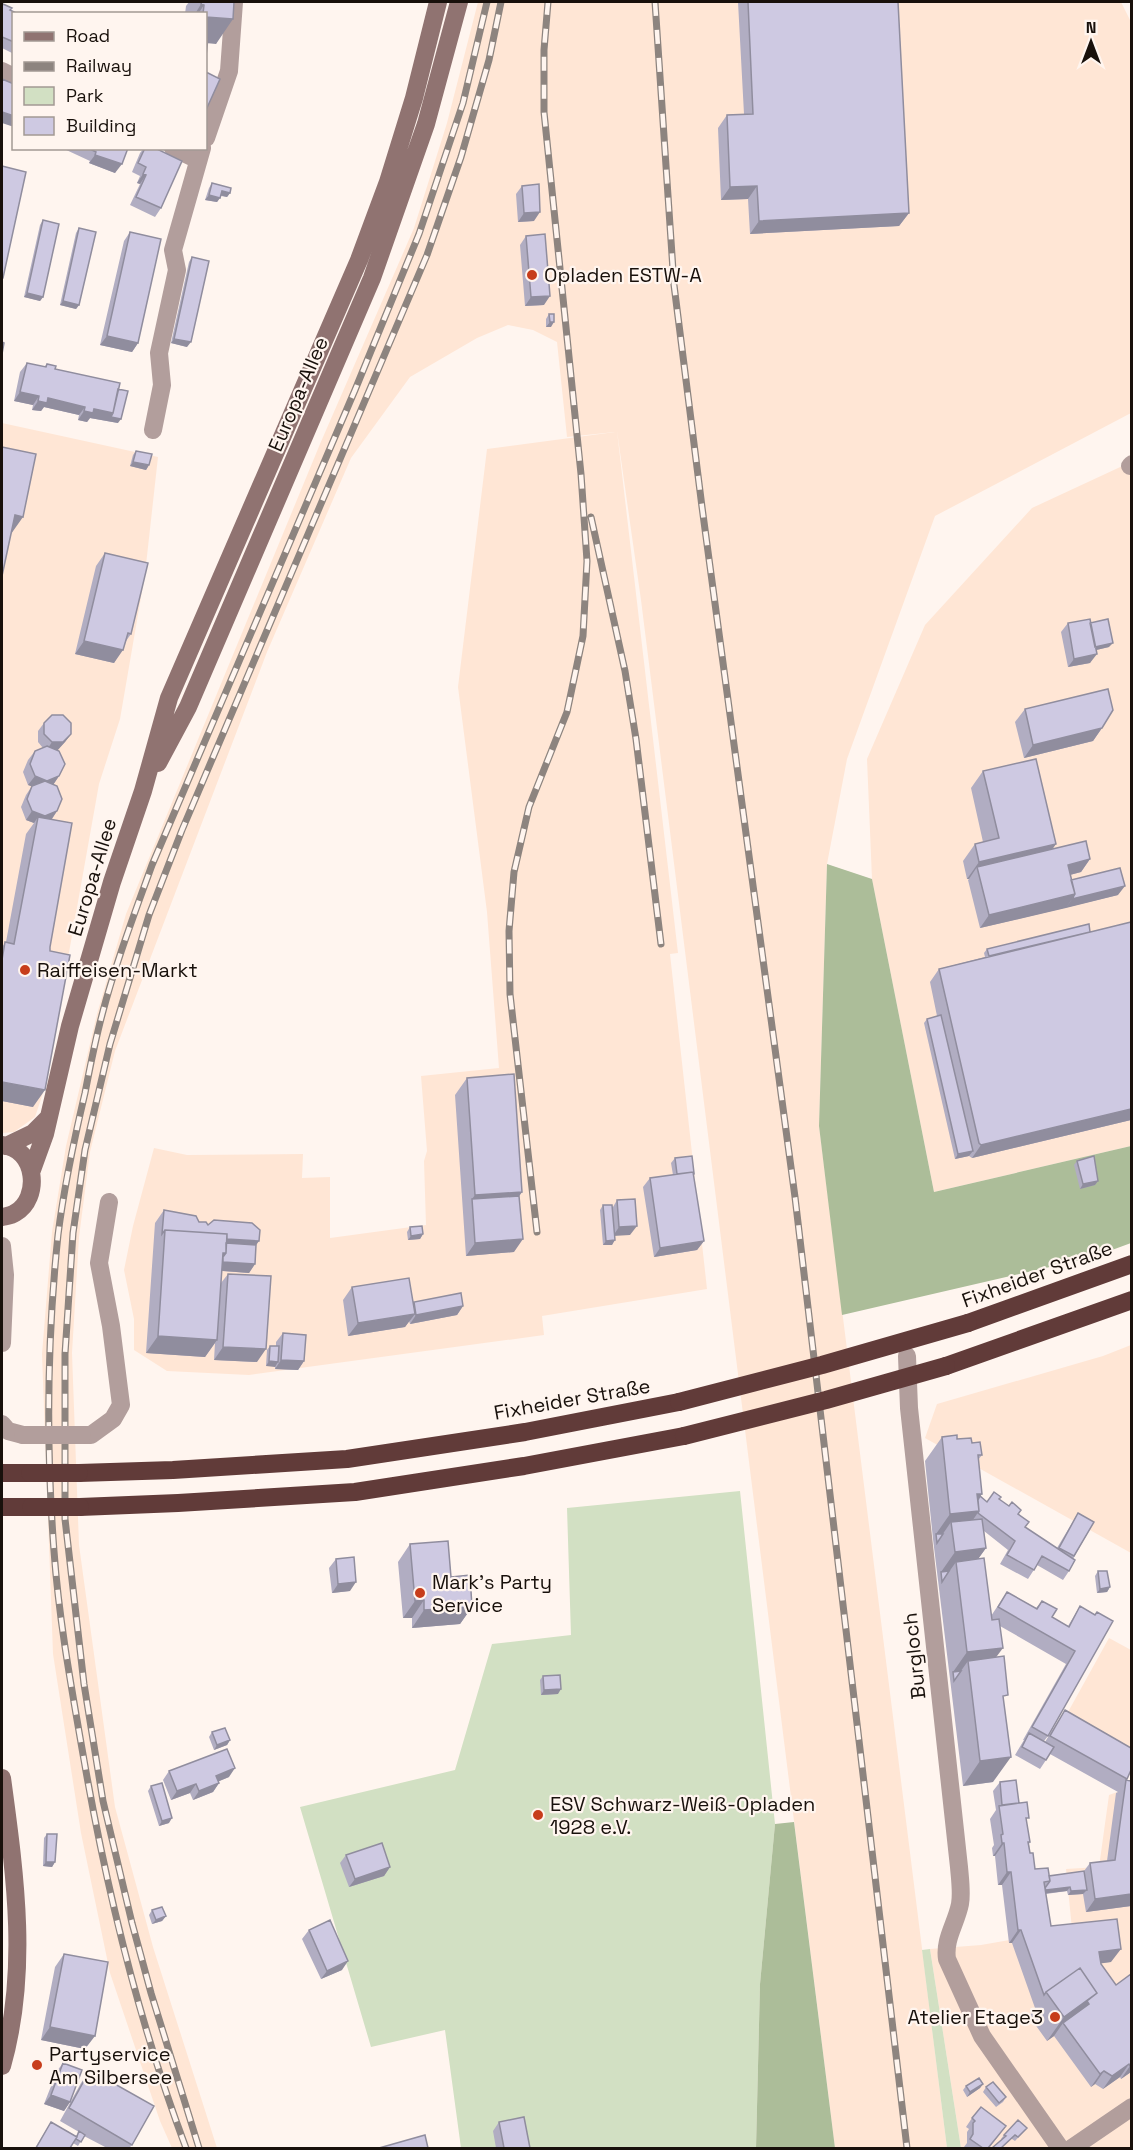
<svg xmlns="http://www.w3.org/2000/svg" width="1133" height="2150" font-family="'Space Grotesk',sans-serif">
<rect width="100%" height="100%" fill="#fff5ef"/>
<path fill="#ffe6d5" d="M478,2H1121L1132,24L1131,413L935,516L847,759L827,864L819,1126L947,2148H835L641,600L617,431L678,953L670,954L707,1289L542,1316L544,1335L249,1375L167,1371L134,1350V1319L124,1270L133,1226L154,1148L187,1155L303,1154L302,1178L330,1177V1238L426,1225L424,1161L427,1151L421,1076L499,1068L487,912L458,687L487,449L615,432L567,437L557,342L533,330L508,325L477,338L410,377L351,458L267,652L115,1051L90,1152L79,1237L72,1353L79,1545L115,1807L153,1947L217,2148H172L160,2121L110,1973L81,1833L53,1654L42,1354L52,1232L66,1146L97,1014L126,914L320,444L414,228L447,123Z
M2,423L158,457L145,574L120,719L99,784L45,1087L35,1117L14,1132L2,1133Z
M1131,462V1146L934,1192L872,879L867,759L925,625L1032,508Z
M1131,1345V1553L925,1438L937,1404L1103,1356Z
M1109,1638L1131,1650V1762L1063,1721Z
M1131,1781V2148H961L930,1949L981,1945L1072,1929L1066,1869L1099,1867L1109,1795L1128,1788Z"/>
<path fill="#d2e0c3" d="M740,1491L775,1824L760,1984L756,2148H461L445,2030L371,2047L300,1807L455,1770L492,1644L571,1635L567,1508Z
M930,1949L961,2148H947L922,1950Z"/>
<path fill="#acbd99" d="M827,864L872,879L934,1192L1131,1146V1243L1093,1257L842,1315L819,1126Z
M794,1822L835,2148H756L760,1984L775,1824Z"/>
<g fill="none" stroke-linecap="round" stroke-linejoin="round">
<path stroke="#b29e9c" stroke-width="18" d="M2,71L14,77
M206,138L229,71L234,2
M173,148L198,160
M153,430L162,385L159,353L177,270L173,250L202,148
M1130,466L1132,464
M2,1246L5,1275L2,1343
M907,1356L909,1408L959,1867C960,1879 962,1893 960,1904C956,1924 944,1939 947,1959L982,2036L1060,2148
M2,1424L8,1431L23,1435
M82,1435H91L113,1419L121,1405L111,1326L99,1263L109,1202
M1072,2148L1132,2107"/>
<path stroke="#907371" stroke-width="18" d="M158,763L188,707L372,278L426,124L459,2
M2,1145C37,1148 41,1199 15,1213C11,1216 6,1216 2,1217
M6,1146L33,1133L49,1117
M32,1170L45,1134L70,1026L112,882L143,791L169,698L359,260L388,182L414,98L438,2
M2,1778C15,1874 29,1971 2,2066"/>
<path stroke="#613b39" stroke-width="18" d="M968,1323L1132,1264
M946,1366L1132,1300
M2,1473H30
M79,1473L173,1470L347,1459L525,1432L679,1402
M2,1507H31
M80,1507L178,1503L355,1492L524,1466L684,1436"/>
<g stroke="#8d847f" stroke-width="7">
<path id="rail" d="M655,2L674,285L702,507L795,1197L907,2148
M591,517L625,671L636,739L661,944
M537,1232L510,994L509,931L514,872L529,807L567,712L583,636L587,561L581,474L544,112V50L548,2
M186,2148C139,2023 107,1892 84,1760C72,1691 59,1621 54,1551C46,1446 47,1340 58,1235C64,1187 74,1140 85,1093C90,1067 95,1041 102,1015C115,965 134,915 152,865L355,390L419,234L463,103L487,2
M199,2148L151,1993L132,1923L103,1801L84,1684L65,1519V1354L73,1233L85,1150L110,1044L149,915L182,830L427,255L461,157L489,60L501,2"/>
</g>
<use href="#rail" stroke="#fff5ef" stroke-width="4.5" stroke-dasharray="14" stroke-linecap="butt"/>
<path stroke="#b29e9c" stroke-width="18" d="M23,1435H82"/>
<path stroke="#613b39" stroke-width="18" d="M679,1402L822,1365L968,1323
M684,1436L826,1400L946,1366
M30,1473H79
M31,1507H80"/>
</g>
<path fill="#b1adc2" d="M189,2H234L216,44L206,14H185L186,6Z
M738,2H898L909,213L899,226L750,234L748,199L721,200L718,128L727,115L744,114Z
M2,6L10,10L14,14V54L2,48Z
M62,148H128L115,173L89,163L90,161Z
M144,148H155L161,208L155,217L130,205L140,184L137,183L140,176L132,172L140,153Z
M212,183L230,193L227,197L221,196L217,202L205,200L209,188Z
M522,186L534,221L518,222L516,194Z
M43,220V297L40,301L24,297L40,225Z
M79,228V305L76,309L60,305L76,233Z
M130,232L138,343L132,352L100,345L124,241Z
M526,236L544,305L525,306L520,245Z
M192,257L187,347L171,343L189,262Z
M549,314L551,327H546V319Z
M27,363L44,367L47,364L55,369L118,389V423L90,418L87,422L78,420L79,415L44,407L41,411L32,410L33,405L14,401L20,372Z
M136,451L149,465L146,470L130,466L133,455Z
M105,553L131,634L126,641L114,663L75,654L96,566Z
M1068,623H1090L1109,647L1096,650L1090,663L1068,667L1061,632Z
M1025,709L1102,728L1093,741L1024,758L1015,722Z
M44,723L71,734L65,742L57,750L59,776L53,785L57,811L52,819L50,947L33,1107L2,1101V947L6,942L26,834L34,823L26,820L21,807L26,795L32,786L28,785L23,772L28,760L35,751L43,748L38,742V731Z
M983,771L1056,844L1052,849L1090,859L1081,872L1070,875L1071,880L1118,895L980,928L968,880L969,879H967L963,861L975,844L983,842L971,788Z
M1131,922V1120L972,1158L969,1156L955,1159L924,1023L927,1019L937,1016L930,982L939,969L985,957L984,953L987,949L1090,932Z
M467,1078L522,1192L519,1196L514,1252L466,1256L455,1095Z
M675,1158L693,1174L704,1241L697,1250L654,1257L643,1187L650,1178L673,1175L671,1163Z
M1077,1161L1098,1181L1095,1185L1080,1189L1074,1165Z
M617,1200L630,1235H615L612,1245H603L600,1210L603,1205L613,1207Z
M164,1210L208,1225L256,1245L255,1264L249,1273L222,1271L221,1283L228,1274L257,1362L214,1360L215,1343L205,1357L146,1353L155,1223Z
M410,1227L423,1234L420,1239L408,1240L407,1232Z
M352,1287L413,1303L414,1302L463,1306L457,1315L410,1324L409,1321L405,1327L348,1336L343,1300Z
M283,1333L304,1361L298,1370L275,1369V1366H266L267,1350L270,1346H276V1342Z
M942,1437L972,1443L982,1455L978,1460L982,1494L980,1496L987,1502L999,1499L1019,1514L1025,1528L1057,1548L1078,1513L1094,1522L1073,1559L1069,1571L1063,1580L1037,1565L1028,1579L1000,1564L1008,1550L984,1531L986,1548L978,1559L991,1616L1007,1592L1036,1608L1042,1601L1052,1617L1068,1626L1080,1606L1095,1615L1048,1736L1044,1741L1045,1742L1056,1724L1065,1710L1131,1770L1126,1780L1131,1906L1086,1912L1083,1894L1068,1895L1067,1891L1046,1894L1051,1926L1111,1962L1100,1963L1116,1985L1131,2072L1121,2079L1120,2077L1103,2089L1095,2084L1091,2087L1054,2036L1047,2041L1029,2016L1035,2008L1012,1943H1009L1002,1885H998L995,1856H993L992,1848L994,1845L990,1819L996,1810L993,1791L1000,1782L1019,1803L1026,1822L1030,1842L1029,1844L1030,1853L1035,1869L1049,1876L1084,1871L1090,1863L1107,1861L1116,1793L1118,1792L1050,1754L1040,1769L1015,1755L1024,1740H1023L1066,1664L1000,1626L996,1657L1004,1701L993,1782L963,1786L933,1539L925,1461Z
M410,1544L451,1577L472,1607L460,1624L412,1628V1618H403L398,1562Z
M336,1559L350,1591L332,1593L329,1568Z
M1098,1571L1110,1587L1107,1592L1097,1593L1095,1576Z
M543,1676L558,1694L541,1695L540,1680Z
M212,1732L230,1740L227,1745L214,1750L209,1737Z
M169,1771L229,1777L219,1781V1783L213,1792L193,1800L190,1793L171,1800L163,1780Z
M151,1786L169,1823L159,1826L148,1791Z
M47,1834L55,1862L52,1867L43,1866L44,1838Z
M346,1855L390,1867L384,1876L349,1887L340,1863Z
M152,1910L166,1916L162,1921L152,1924L149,1915Z
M309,1930L342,1970L321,1979L302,1939Z
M64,1954L85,2049L41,2040L55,1967Z
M63,2063L70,2102L64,2111L44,2104L57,2071Z
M90,2070L132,2145L129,2148H107L84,2136L78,2146L73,2143L70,2148H35L51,2122L76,2136L79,2132L60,2121L81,2083Z
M983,2084L980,2088L967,2097L963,2090L966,2086Z
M986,2087L1006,2097L1003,2102L996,2107L983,2092Z
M972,2118L1000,2134L989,2148H965L964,2147L967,2143V2132L969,2129L966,2127Z
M499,2122L530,2148H496L493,2131Z
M1027,2128L1015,2141L1012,2139H1001L1004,2135Z"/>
<path fill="#908d9e" d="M201,4L204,5L198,14H195Z
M206,17L233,19L216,44L206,43Z
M2,112L14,116V127L2,123Z
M95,155L122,164L115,173L89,163Z
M143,174L146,175L140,184L137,183Z
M757,186L748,199L721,200L730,187Z
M222,191L230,193L227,197L219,195Z
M209,195L220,198L217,202L205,200Z
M540,212L534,221L518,222L524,213Z
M909,213L899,226L750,234L759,221Z
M27,293L43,297L40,301L24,297Z
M550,296L544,305L525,306L531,297Z
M63,301L79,305L76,309L60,305Z
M550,322H554L551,327H546Z
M107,336L138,343L132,352L100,345Z
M174,339L191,342L187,347L171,343Z
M20,392L39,396L33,405L14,401Z
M48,398L85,407L79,415L44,407L41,411L32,410L38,401Z
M94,409L113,413L121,419L118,423L90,418L87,422L78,420L84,411Z
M133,462L149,465L146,470L130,466Z
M15,515L23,517L11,534Z
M84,641L123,650L114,663L75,654Z
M1113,643L1109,647L1088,652L1091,647Z
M1097,654L1090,663L1068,667L1074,659Z
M1102,728L1093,741L1024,758L1033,745Z
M71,734L65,742L57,751H46L52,742Z
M35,776H59L53,785L41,790L28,785Z
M32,811H57L51,820L38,817L34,823L26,820Z
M1056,844L1044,861L977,867L969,879H967L979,862Z
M1090,859L1081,872L1058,878L1068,865Z
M1125,886L1118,895L1066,908L1072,899Z
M1075,894L1066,908L980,928L989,915Z
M2,1082L45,1090L33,1107L2,1101Z
M1131,1109V1120L972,1158L981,1145Z
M973,1151L969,1156L955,1159L958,1154Z
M1098,1181L1095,1185L1080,1189L1083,1184Z
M522,1192L510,1209L472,1199L475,1195Z
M637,1226L630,1235L613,1236L619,1227Z
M165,1234L259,1241L250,1254Z
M423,1234L420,1239L408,1240L411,1236Z
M523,1239L514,1252L466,1256L475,1243Z
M615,1240L612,1245H603L606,1241Z
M704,1241L697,1250L654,1257L660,1248Z
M223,1253H226L255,1264L249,1273L211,1270Z
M463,1306L457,1315L410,1324L416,1315Z
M415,1314L405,1327L348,1336L358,1323Z
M158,1336L217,1340L205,1357L146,1353Z
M223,1347L266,1349L257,1362L214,1360Z
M281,1360L304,1361L298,1370L275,1369Z
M269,1361L278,1362L275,1367L266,1366Z
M977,1494H982L969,1512L979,1511L962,1536L951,1522L940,1538L936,1534L950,1514Z
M986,1548L968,1573L956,1562L946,1576L941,1572L955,1552Z
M356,1582L350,1591L332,1593L338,1584Z
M1110,1587L1107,1592L1097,1593L1100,1589Z
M424,1600L412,1618H403L415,1601Z
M472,1607L460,1624L412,1628L424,1610Z
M1003,1648L985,1672L968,1661L958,1675L953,1672L967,1652Z
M561,1689L558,1694L541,1695L544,1690Z
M230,1740L227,1745L214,1750L217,1745Z
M1011,1757L993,1782L963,1786L980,1761Z
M235,1768L229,1777L210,1785L216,1776Z
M219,1783L213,1792L193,1800L199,1791Z
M196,1784L190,1793L171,1800L177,1791Z
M172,1818L169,1823L159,1826L162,1821Z
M1002,1843H1004L995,1856H993Z
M46,1862H55L52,1867L43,1866Z
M390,1867L384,1876L349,1887L355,1879Z
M1007,1872H1011L1002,1885H998Z
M1070,1887L1067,1891L1041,1894L1044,1890Z
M1087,1890L1083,1894L1068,1895L1071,1891Z
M1131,1894V1906L1086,1912L1095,1899Z
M166,1916L162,1921L152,1924L156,1920Z
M1018,1930H1021L1012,1943H1009Z
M1121,1949L1111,1962L1090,1965L1099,1952Z
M348,1961L342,1970L321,1979L327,1971Z
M1097,1993L1080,2017L1063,2023L1054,2036L1047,2041L1064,2017Z
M50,2027L95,2036L85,2049L41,2040Z
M1129,2064L1120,2077L1103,2089L1112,2076Z
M1131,2065V2072L1121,2079L1130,2066Z
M1104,2071L1095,2084L1091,2087L1100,2074Z
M983,2084L980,2088L967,2097L970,2092Z
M51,2095L70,2102L64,2111L44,2104Z"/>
<path fill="#cec9e2" stroke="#908d9e" stroke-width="1.5" d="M202,2H234L233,19L206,17V14H203L204,5L201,4Z
M748,2H898L909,213L759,221L757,186L730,187L727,115L753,114Z
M3,4L12,8L10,10L18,14H14V42L2,37V6Z
M206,38H208L206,56Z
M206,72L220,79L206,110Z
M2,79L14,84V116L2,112Z
M88,148H128L122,164L95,155L96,152Z
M145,148H155L182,161L161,208L136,197L146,175L143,174L146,167L138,163Z
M2,166L26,172L3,278H2Z
M212,183L231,188L230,193L222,191L220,198L209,195Z
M539,184L540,212L524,213L522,186Z
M43,220L59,224L43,297L27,293Z
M79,228L96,232L79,305L63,301Z
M130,232L161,239L138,343L107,336Z
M545,234L550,296L531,297L526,236Z
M192,257L209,261L191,342L174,339Z
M549,314H554V322H550Z
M2,342L4,343L2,354Z
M27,363L46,367L47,364L56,366L55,369L120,383L113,413L94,409L93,413L84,411L85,407L48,398L47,403L38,401L39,396L20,392Z
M118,389L128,391L121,419L111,417L113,413Z
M2,447L36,454L23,517L15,515L2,576Z
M136,451L152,454L149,465L133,462Z
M105,553L148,563L131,634L128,633L123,650L84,641Z
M1090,619L1097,654L1074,659L1068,623Z
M1108,619L1113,643L1095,647L1090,623Z
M1108,689L1113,710L1102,728L1033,745L1025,709Z
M52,715H63L71,723V734L63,742H52L44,734V723Z
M47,746L59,751L65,764L59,776L47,781L35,776L30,764L35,751Z
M1036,759L1056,844L979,862L975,844L999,838L983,771Z
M45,781L57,786L62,799L57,811L45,816L32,811L27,799L32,786Z
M38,817L72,823L50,947V951L70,955L45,1090L2,1082V960L5,942L14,944Z
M1086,841L1090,859L1068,865L1075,894L989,915L977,867Z
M1120,868L1125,886L1072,899L1075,894L1071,880Z
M1131,922V1109L981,1145L979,1143L939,969Z
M1089,924L1090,932L989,956L987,949Z
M941,1015L973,1151L958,1154L927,1019Z
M514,1074L522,1192L475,1195L467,1078Z
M692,1156L694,1173L693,1172L677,1174L675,1158Z
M1094,1156L1098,1181L1083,1184L1077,1161Z
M693,1172L704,1241L660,1248L650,1178Z
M519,1196L523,1239L475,1243L472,1199Z
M635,1199L637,1226L619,1227L617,1200Z
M603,1205H612L615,1240L606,1241Z
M164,1210L196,1216L199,1222H206L208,1225L214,1220L252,1223L260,1230L259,1241L227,1239V1234L165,1230L162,1234Z
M422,1226L423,1234L411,1236L410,1227Z
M165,1230L227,1234L226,1253H223L217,1340L158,1336Z
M226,1243L256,1245L255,1264L223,1262V1257L226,1253Z
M228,1274L271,1276L266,1349L223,1347Z
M409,1278L415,1314L358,1323L352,1287Z
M461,1293L463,1306L416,1315L414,1302Z
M283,1333L306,1335L304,1361L281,1360Z
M270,1346H279L278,1362L269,1361Z
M957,1435V1439L971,1438L972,1443L980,1442L982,1455H978L982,1494H977L979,1511L950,1514L942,1437Z
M994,1492L1001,1497L999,1499L1009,1506L1012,1502L1021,1510L1018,1514L1029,1522L1025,1527L1075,1560L1069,1571L1042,1556L1034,1570L1007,1555L1015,1541L978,1513L979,1511L978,1500L980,1496L987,1502Z
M1078,1513L1094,1522L1074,1556L1059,1548Z
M982,1519L986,1548L955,1552L951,1522Z
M936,1534H943L937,1543Z
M448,1541L451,1577L470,1575L472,1607L424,1610V1600L415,1601L410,1544Z
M354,1557L356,1582L338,1584L336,1559Z
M984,1558L992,1620L999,1619L1003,1648L967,1652L956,1562Z
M949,1571L942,1582L941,1572Z
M1098,1571H1107L1110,1587L1100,1589Z
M1007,1592L1037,1609L1042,1601L1057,1609L1052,1617L1069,1627L1080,1606L1095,1615L1097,1612L1113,1621L1048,1736L1032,1727L1075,1651L998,1607Z
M1004,1656L1008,1695L1003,1696L1011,1757L980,1761L968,1661Z
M961,1671L954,1681L953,1672Z
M560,1675L561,1689L544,1690L543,1676Z
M1065,1710L1131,1748V1770L1127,1779L1050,1736Z
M225,1728L230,1740L217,1745L212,1732Z
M1029,1733L1054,1747L1046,1760L1022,1747Z
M227,1749L235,1768L216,1776L219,1783L199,1791L196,1784L177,1791L169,1771Z
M1016,1780L1019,1803L1002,1805L1000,1782Z
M1126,1780L1131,1781V1894L1095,1899L1090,1863L1115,1860Z
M162,1783L172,1818L162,1821L151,1786Z
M1027,1802L1029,1818H1026L1030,1842H1028L1030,1853H1033L1035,1869L1048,1868L1050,1881L1044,1882L1051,1926L1117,1919L1121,1949L1099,1952L1101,1964L1116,1985L1131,1974V2065L1130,2066L1129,2064L1112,2076L1104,2071L1100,2074L1063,2023L1089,2004L1087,2001L1097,1993L1080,1968L1046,1992L1044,1995L1021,1930H1018L1011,1872H1007L1004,1843H1002L1001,1835L1003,1834L999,1806Z
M47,1834H57L55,1862H46Z
M382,1843L390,1867L355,1879L346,1855Z
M1084,1871L1087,1890L1071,1891L1070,1887L1046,1890L1045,1888L1050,1881L1049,1876Z
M162,1907L166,1916L156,1920L152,1910Z
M330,1920L348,1961L327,1971L309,1930Z
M64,1954L108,1962L95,2036L50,2027Z
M1080,1968L1097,1993L1064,2017L1046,1992Z
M63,2063L82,2070L70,2102L51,2095Z
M90,2070L154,2106L132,2145L69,2108Z
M979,2078L983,2084L970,2092L966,2086Z
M993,2082L1006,2097L999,2103L986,2087Z
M981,2107L1006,2126L988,2148H983L970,2139L973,2134V2123L975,2121L972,2118Z
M524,2117L530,2148H504L499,2122Z
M1018,2120L1027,2128L1018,2137L1015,2135L1001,2148H992L1006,2136L1004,2135Z
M51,2122L77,2137L70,2148H36Z
M79,2131L85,2135L81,2142L76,2139Z
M425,2135L428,2148H379Z"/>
<g fill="#c73d1b" stroke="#fff5ef" stroke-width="2">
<circle cx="532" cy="275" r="6"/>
<circle cx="25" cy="970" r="6"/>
<circle cx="420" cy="1593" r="6"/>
<circle cx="538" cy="1815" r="6"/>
<circle cx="1055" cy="2017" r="6"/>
<circle cx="37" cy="2065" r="6"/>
</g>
<g text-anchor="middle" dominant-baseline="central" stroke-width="4.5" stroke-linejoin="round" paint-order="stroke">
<g font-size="20" fill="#18100b" stroke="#fff5ef" text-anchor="start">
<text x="544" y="275">Opladen ESTW-A</text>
<text x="37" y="970">Raiffeisen-Markt</text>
<text x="432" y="1582">Mark's Party<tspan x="432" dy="23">Service</tspan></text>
<text x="550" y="1804">ESV Schwarz-Weiß-Opladen<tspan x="550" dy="23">1928 e.V.</tspan></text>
<text x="1043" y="2017" text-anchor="end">Atelier Etage3</text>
<text x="49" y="2054">Partyservice<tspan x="49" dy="23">Am Silbersee</tspan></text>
</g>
<g font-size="20" fill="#18100b" stroke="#fff5ef">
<text transform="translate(298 394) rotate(-67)">Europa-Allee</text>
<text transform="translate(92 877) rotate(-73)">Europa-Allee</text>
<text transform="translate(1037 1274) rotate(-20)">Fixheider Straße</text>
<text transform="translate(572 1399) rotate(-10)">Fixheider Straße</text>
<text transform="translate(914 1656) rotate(-96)">Burgloch</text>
</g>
</g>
<rect width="1133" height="2150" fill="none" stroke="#18100b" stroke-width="6"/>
<rect x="12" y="12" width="195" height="138" fill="#fff5ef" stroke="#a39994" stroke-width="1.5"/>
<rect x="24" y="32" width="30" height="9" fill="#907371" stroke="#a39994" stroke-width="1.5"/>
<text x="66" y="42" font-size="18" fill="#18100b">Road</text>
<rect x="24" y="62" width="30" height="9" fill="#8d847f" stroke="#a39994" stroke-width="1.5"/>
<text x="66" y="72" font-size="18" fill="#18100b">Railway</text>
<rect x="24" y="87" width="30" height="18" fill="#d2e0c3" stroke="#a39994" stroke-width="1.5"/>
<text x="66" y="102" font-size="18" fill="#18100b">Park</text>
<rect x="24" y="117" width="30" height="18" fill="#cec9e2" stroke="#a39994" stroke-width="1.5"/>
<text x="66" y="132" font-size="18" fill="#18100b">Building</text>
<g transform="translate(1091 42)" stroke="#fff5ef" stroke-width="4.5" paint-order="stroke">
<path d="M0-4.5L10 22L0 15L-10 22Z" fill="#18100b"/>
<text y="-9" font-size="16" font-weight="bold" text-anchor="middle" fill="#18100b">N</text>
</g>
</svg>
